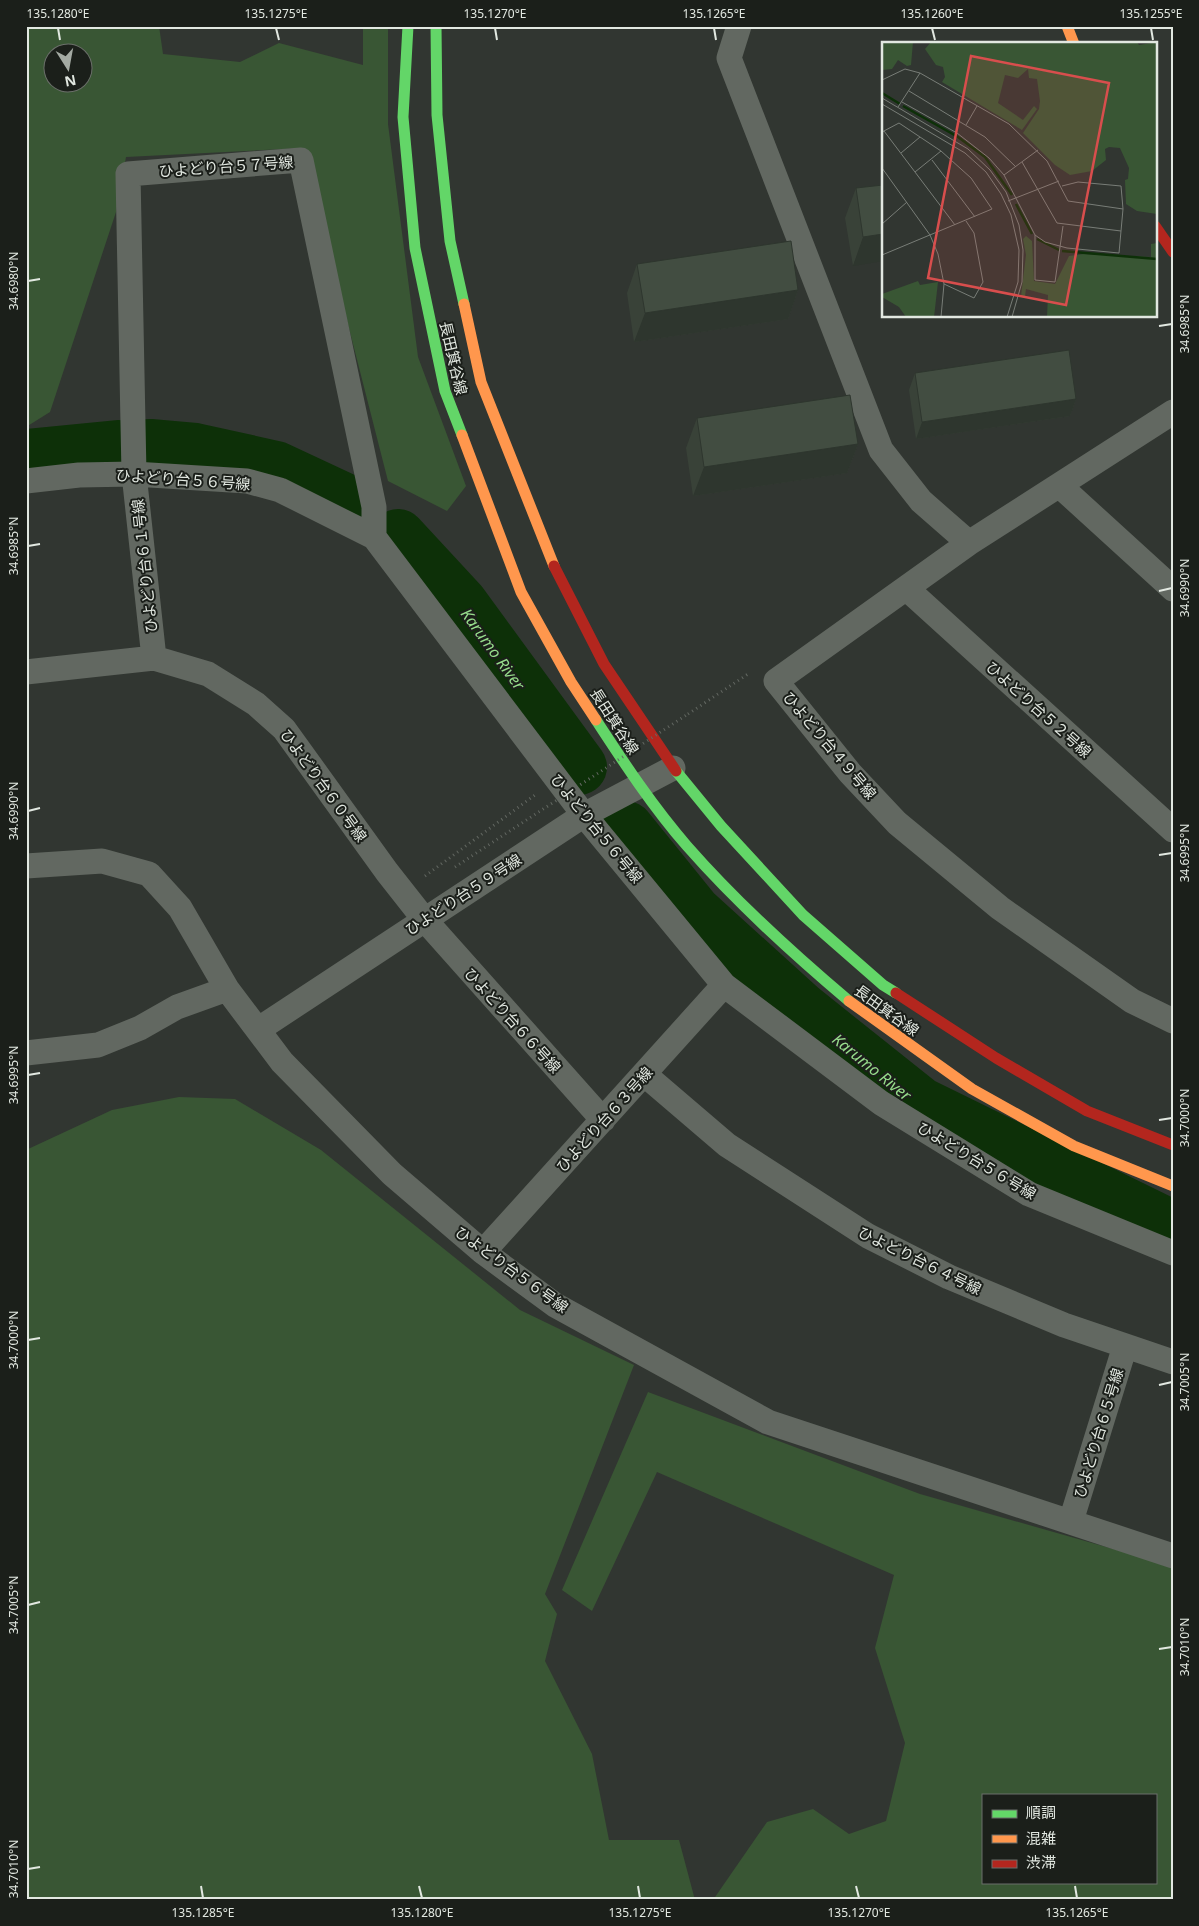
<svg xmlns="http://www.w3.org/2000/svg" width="1199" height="1926" font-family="'Noto Sans','Noto Sans JP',sans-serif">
<rect width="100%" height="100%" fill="#313631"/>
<path fill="#395634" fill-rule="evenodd" d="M26,26H159L163,54L240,62L279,43L363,65V26H388V124L418,357L466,486L447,511L388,481L303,148L126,157L116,212L50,412L26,427ZM52,52H82V82H52Z
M179,1097L235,1099L321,1150L520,1310L634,1365L545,1594L557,1614L545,1661L592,1754L609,1840H679L695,1900H26V1150L112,1110Z
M648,1392L920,1494L1173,1566V1900H713L767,1822L813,1809L849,1834L886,1821L905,1743L875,1648L894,1575L657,1472L592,1611L562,1590ZM983,1795H1155V1882H983Z"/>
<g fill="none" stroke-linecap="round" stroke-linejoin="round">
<path stroke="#0d3008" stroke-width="56" d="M150,447L195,451L276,469L351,504
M26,457L118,448
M398,537L460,604L579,767
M626,829L694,913L801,1010L920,1105L1173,1229"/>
<path stroke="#636862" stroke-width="3" stroke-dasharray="1 4" stroke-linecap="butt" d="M688,714L748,674
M425,876L535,795"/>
<path stroke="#626861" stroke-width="25" d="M739,26L729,58L881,450L921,501L969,543
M1173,412L969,543L776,681L850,773L897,823L1000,908L1132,1001L1173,1021
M26,481L79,475L134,474L247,481L280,490L374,537L584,815L724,985L881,1103L1029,1194L1173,1253
M1060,486L1173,589
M906,588L1173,830
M154,658L134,474L128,174L301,160L374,507V537
M26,672L154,658L208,674L256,704L284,729L387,872L424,919L603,1120
M26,866L102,861L149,874L180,908L227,989L282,1062L392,1174L483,1252L555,1305L768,1422L1173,1556
M259,1029L584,815L673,768
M26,1053L98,1045L140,1028L177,1007L227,989
M644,1074L727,1145L868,1236L949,1277L1064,1325L1173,1362
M483,1252L724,985
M1071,1521L1125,1346"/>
<path stroke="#63d668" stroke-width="11" d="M408,26L403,117L415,248L445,391L462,435
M436,26L437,115L450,241L464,304
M596,720C624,763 653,807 687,846C737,903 792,953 849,1001
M676,771L721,826L803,915L883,985L896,993"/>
<path stroke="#ff974d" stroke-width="11" d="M1067,26L1074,44
M464,304L481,382L554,566
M462,435L521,592L571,682L596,720
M849,1001L972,1089L1074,1146L1173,1186"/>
<path stroke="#b3261e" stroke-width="11" d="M1155,226L1173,252
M554,566L604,664L676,771
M896,993L996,1058L1087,1111L1173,1145"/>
<path stroke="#636862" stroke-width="3" stroke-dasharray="1 4" stroke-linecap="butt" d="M455,867L688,714"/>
</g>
<path fill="#394238" d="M883,185L853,266L845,218L856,188Z
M637,264L798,290L788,319L634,342L627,293Z
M915,373L1076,399L1070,416L916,439L909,390Z
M697,418L858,444L847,473L693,496L686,448Z"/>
<path fill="#2e362e" d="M883,234V261L853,266L863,237Z
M798,290L788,319L634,342L645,313Z
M1076,399L1070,416L916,439L922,422Z
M858,444L847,473L693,496L704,467Z"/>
<path fill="#424d41" stroke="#2e362e" d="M883,185V234L863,237L856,188Z
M791,241L798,290L645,313L637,264Z
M1069,350L1076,399L922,422L915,373Z
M850,395L858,444L704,467L697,418Z"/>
<path fill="none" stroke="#e2e8e1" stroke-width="2" d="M58,28L60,40M276,28L279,40M495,28L497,40M714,28L716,40M932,28L935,40M1151,28L1153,40M28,281L40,279M1159,326L1172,324M28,546L40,544M1159,591L1172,588M28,811L40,808M1159,855L1172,853M28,1075L40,1073M1159,1120L1172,1118M28,1340L40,1338M1159,1385L1172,1382M28,1605L40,1602M1159,1649L1172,1647M28,1869L40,1867M201,1886L203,1898M419,1886L422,1898M638,1886L640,1898M856,1886L859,1898M1075,1886L1077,1898"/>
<g text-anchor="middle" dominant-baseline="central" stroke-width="4" stroke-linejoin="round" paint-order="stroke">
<g font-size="15" fill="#e2e8e1" stroke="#1b1f1a">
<text transform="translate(226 166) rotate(-4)">ひよどり台５７号線</text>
<text transform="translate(454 358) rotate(77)">長田箕谷線</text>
<text transform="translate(183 479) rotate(4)">ひよどり台５６号線</text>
<text transform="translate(144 566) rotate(-96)">ひよどり台６１号線</text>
<text transform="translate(1039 709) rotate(42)">ひよどり台５２号線</text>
<text transform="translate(615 721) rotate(57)">長田箕谷線</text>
<text transform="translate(830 745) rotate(50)">ひよどり台４９号線</text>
<text transform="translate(324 785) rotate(54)">ひよどり台６０号線</text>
<text transform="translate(597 828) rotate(51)">ひよどり台５６号線</text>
<text transform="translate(463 894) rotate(-33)">ひよどり台５９号線</text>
<text transform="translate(887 1010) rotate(36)">長田箕谷線</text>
<text transform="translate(513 1020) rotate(48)">ひよどり台６６号線</text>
<text transform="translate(604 1119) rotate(-48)">ひよどり台６３号線</text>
<text transform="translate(977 1160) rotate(31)">ひよどり台５６号線</text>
<text transform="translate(920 1260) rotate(26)">ひよどり台６４号線</text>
<text transform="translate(512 1269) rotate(36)">ひよどり台５６号線</text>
<text transform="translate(1098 1433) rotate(-73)">ひよどり台６５号線</text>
</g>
<g font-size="16" font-style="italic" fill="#96dc8b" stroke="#1b1f1a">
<text transform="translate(493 649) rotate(54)">Karumo River</text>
<text transform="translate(872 1067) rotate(39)">Karumo River</text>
</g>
</g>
<g transform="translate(882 42)">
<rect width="275" height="275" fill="#313631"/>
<path d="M0,0H31L29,23L25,24L16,18L10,27L0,28ZM49,0H255L257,3L275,0V172L255,169L244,162L243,138L246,137L247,126L238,106L227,105L223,107L224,118L210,129L188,133L173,123L141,91L157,67L158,59L155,37L147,36L146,27L136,36L123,33L116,61L141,78L152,64L155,67L140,88L60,40L63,35L61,25L54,23L43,7ZM144,194L150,199L152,239L173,242L187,214L202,212L269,215V202L275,201V275H165L166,253L144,247L143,254H139L144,213L141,197ZM36,239L38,243L56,240L52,275H24L17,265L0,255V252Z" fill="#395634"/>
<path fill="none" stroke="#0d3008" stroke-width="2.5" d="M0,51L18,62M21,64L76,95L103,115L130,153M134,162L150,192M155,197L177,208M180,209L275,217"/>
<path fill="none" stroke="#787d77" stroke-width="1" d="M0,38L23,27L38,31M27,49L103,95L134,125M0,56L86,107L108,128L124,150L137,183L141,208L140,240L130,275M0,62L83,111L104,130L119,152L129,173L137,208L136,240L125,275M16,65L38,31L127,82L165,119L186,159L241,167L237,211L185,206L163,200L153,193L122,133L107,116L75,91L20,60M84,83L95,64M2,89L73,183M0,90L17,81L59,109L89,136L110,167L0,213M19,111L38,95M50,118L93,175M140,120L175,181L239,189M0,126L48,193L56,212L62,242L59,275M33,130L59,109M122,133L156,108M180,144L196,140L239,144L241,167M126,159L177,139M0,182L25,160M153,193V238L173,240L181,184M62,242L92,256L101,240L92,191L84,179"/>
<path fill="#d84e4d" fill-opacity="0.15" stroke="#d84e4d" stroke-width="2.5" d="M89,14L227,41L184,263L46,236Z"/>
<rect width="275" height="275" fill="none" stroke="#e2e8e1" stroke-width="2.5"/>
</g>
<rect width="1199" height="1926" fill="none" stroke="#1b1f1a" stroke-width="55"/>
<rect x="982" y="1794" width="175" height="90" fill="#1b1f1a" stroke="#6b6f6a"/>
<rect x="992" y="1810" width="25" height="8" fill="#63d668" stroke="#6b6f6a"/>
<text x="1026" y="1818" font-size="15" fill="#e2e8e1">順調</text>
<rect x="992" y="1835" width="25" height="8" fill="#ff974d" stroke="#6b6f6a"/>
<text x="1026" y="1844" font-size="15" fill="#e2e8e1">混雑</text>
<rect x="992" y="1860" width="25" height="8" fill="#b3261e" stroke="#6b6f6a"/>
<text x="1026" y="1868" font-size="15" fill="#e2e8e1">渋滞</text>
<g transform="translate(68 68) rotate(169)"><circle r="24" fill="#1b1f1a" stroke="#6b6f6a"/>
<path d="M0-4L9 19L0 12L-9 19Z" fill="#a4aaa3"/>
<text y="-8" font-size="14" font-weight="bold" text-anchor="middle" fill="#e2e8e1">N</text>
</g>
<rect x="28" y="28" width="1144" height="1870" fill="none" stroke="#e2e8e1" stroke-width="2"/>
<g font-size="12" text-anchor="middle" fill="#e2e8e1">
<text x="58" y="18">135.1280°E</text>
<text x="276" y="18">135.1275°E</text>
<text x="495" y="18">135.1270°E</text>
<text x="714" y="18">135.1265°E</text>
<text x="932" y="18">135.1260°E</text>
<text x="1151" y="18">135.1255°E</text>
<text transform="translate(14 281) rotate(-90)" y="4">34.6980°N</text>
<text transform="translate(1185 324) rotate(-90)" y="4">34.6985°N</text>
<text transform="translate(14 546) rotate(-90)" y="4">34.6985°N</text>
<text transform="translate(1185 588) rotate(-90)" y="4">34.6990°N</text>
<text transform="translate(14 811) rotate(-90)" y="4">34.6990°N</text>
<text transform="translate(1185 853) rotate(-90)" y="4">34.6995°N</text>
<text transform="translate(14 1075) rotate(-90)" y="4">34.6995°N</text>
<text transform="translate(1185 1118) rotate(-90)" y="4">34.7000°N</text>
<text transform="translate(14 1340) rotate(-90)" y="4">34.7000°N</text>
<text transform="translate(1185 1382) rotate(-90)" y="4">34.7005°N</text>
<text transform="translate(14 1605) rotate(-90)" y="4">34.7005°N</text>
<text transform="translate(1185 1647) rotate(-90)" y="4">34.7010°N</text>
<text transform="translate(14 1869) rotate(-90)" y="4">34.7010°N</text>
<text x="203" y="1917">135.1285°E</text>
<text x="422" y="1917">135.1280°E</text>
<text x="640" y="1917">135.1275°E</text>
<text x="859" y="1917">135.1270°E</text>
<text x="1077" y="1917">135.1265°E</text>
</g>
</svg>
